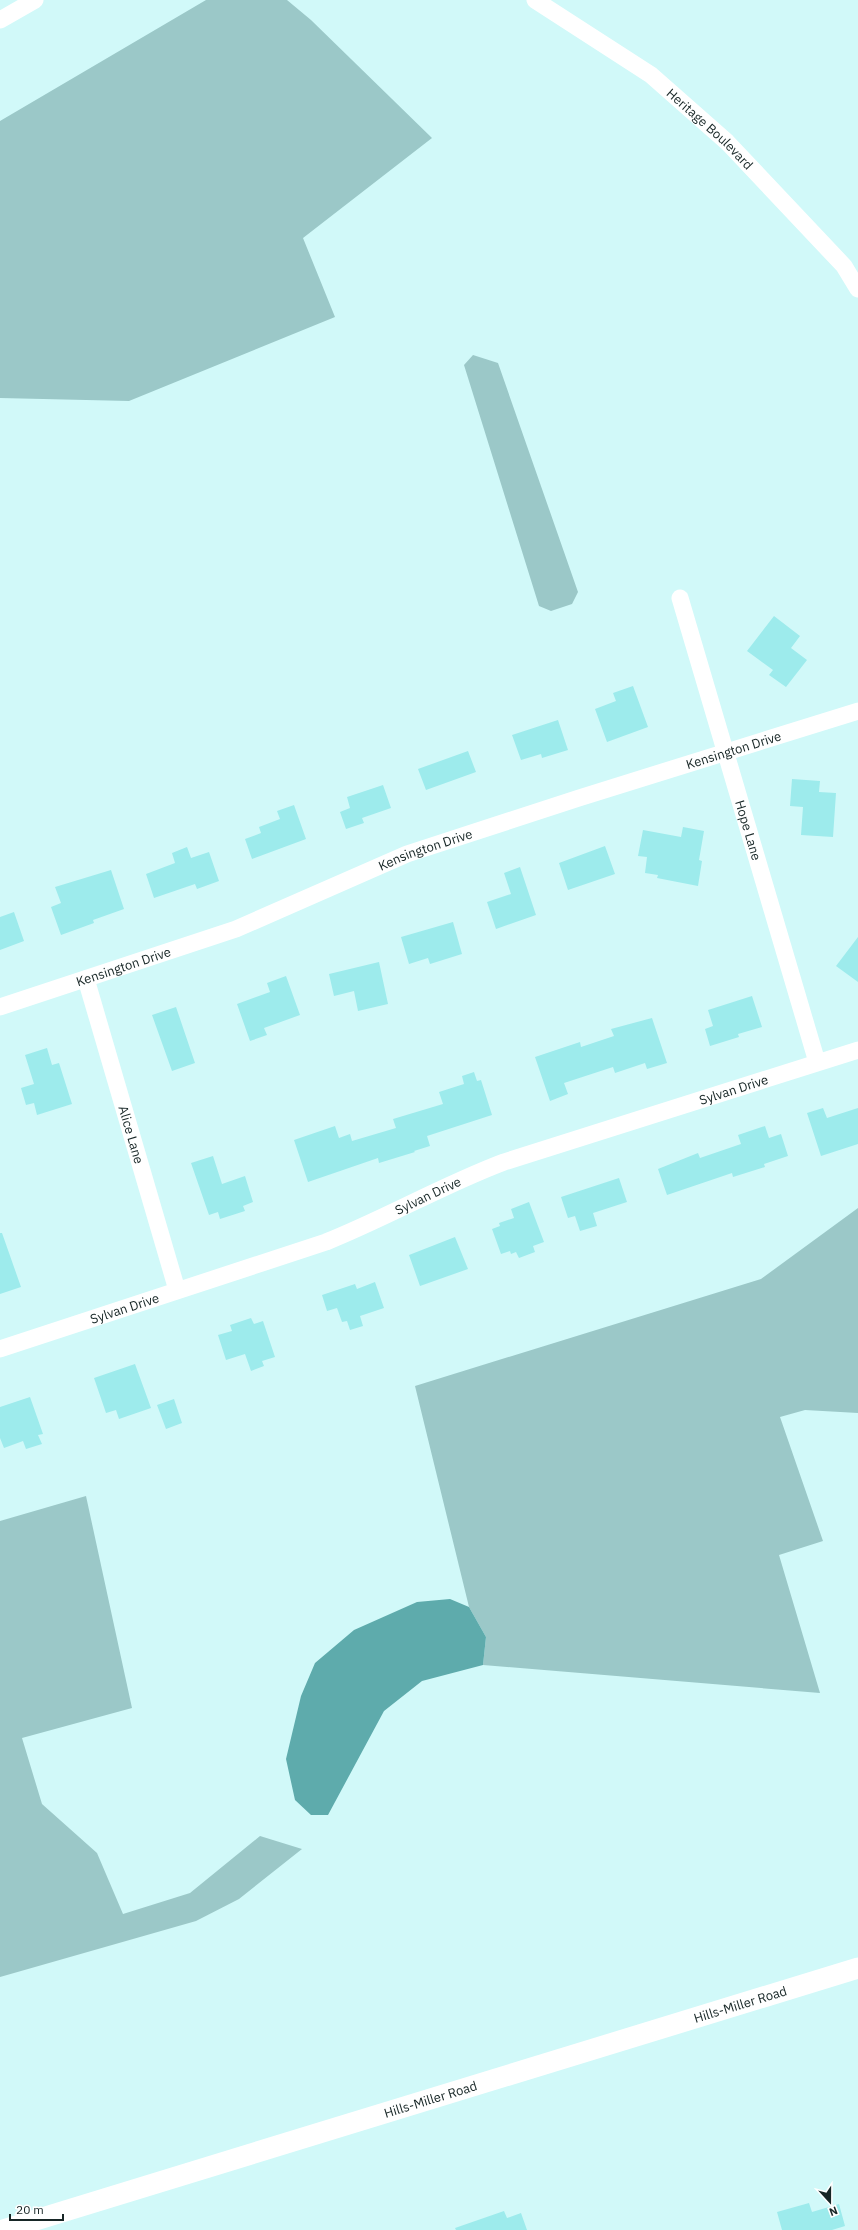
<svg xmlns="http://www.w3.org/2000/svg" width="858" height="2230" font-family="'IBM Plex Sans',sans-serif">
<rect width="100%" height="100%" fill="#d1f9f9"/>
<path fill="#9bc8c8" d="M206,0H287L311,20L432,138L303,238L335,317L129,401L0,398V121Z
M473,355L498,363L578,592L572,604L551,611L539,606L464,365Z
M858,1208V1413L805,1410L780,1417L823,1541L779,1555L820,1693L483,1665L486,1637L469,1607L415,1386L761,1279Z
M86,1496L132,1708L22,1738L42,1804L97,1853L123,1914L190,1893L260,1836L302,1849L239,1899L196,1921L0,1977V1521Z"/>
<path fill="#5eabac" d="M450,1599L469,1607L486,1637L483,1665L422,1681L384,1711L328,1815H311L295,1800L286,1759L301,1696L315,1663L354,1630L417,1602Z"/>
<path fill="#9debec" d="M774,616L800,636L791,648L807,660L786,687L769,675L773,670L747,651Z
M633,686L648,727L607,742L595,709L616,701L613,693Z
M558,720L568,750L542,758L541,754L521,760L512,735Z
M468,751L476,772L426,790L418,769Z
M792,779L820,781L819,792L836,793L833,837L801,835L803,807L790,806Z
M383,785L391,808L362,818L364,823L346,829L340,812L350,808L347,797Z
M294,805L306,839L252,859L245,839L261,833L259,827L280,819L277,811Z
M683,827L704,831L699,860L702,861L698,886L657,878L658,875L645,873L647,857L638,856L643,830L681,837Z
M605,846L615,874L568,890L559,863Z
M187,847L191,858L209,852L219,881L197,889L195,884L154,898L146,874L175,863L172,853Z
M520,867L536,915L496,929L487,902L511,894L504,873Z
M111,870L124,909L93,920L94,923L61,935L51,907L61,903L55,887Z
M14,912L24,941L0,950V917Z
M453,922L462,954L430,964L428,958L409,964L401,937Z
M858,937V982L836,966Z
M379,962L388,1004L358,1011L354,991L334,996L329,974Z
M286,976L300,1015L264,1028L267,1035L250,1041L237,1004L270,992L267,983Z
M752,996L762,1027L738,1034L739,1037L710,1046L705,1029L713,1026L708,1010Z
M176,1007L195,1063L172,1071L152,1015Z
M652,1018L667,1063L647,1069L645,1063L615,1073L613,1067L564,1083L568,1094L550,1101L535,1057L580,1042L581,1047L614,1036L611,1029Z
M47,1048L52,1065L59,1063L72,1104L37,1115L34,1103L26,1105L21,1088L34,1084L25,1055Z
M474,1072L477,1081L481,1080L492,1115L427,1136L430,1146L414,1151L415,1152L379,1163L378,1158L308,1182L294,1140L335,1126L339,1138L350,1134L352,1141L396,1128L393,1119L443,1104L439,1092L464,1084L462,1076Z
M823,1108L827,1118L858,1108V1144L821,1156L807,1113Z
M765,1126L769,1138L781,1134L788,1156L764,1164L765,1167L733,1177L732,1173L667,1195L658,1169L698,1153L700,1158L741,1144L738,1135Z
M213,1156L222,1184L245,1176L253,1202L243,1206L245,1211L220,1219L218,1212L209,1215L191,1163Z
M619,1178L627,1202L593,1213L597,1226L580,1231L575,1216L568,1218L561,1197Z
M529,1202L544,1242L533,1246L535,1252L519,1258L516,1252L511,1254L510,1251L501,1254L492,1229L500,1226L499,1223L514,1218L511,1209Z
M0,1233H2L21,1287L0,1294Z
M455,1237L468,1269L420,1286L409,1255Z
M375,1282L384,1308L360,1316L363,1326L350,1330L347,1321L342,1322L337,1308L327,1311L322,1295L355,1284L357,1289Z
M251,1318L254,1324L263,1321L275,1357L262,1361L264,1366L251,1371L245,1354L226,1360L218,1335L232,1331L230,1325Z
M135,1364L151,1408L119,1419L116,1410L106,1413L94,1378Z
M30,1397L43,1434L38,1435L42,1444L26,1449L23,1441L4,1448L0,1438V1407Z
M174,1399L182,1423L166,1429L157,1405Z
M809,2203L812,2212L839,2204L845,2226L832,2230H782L777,2212Z
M504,2211L507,2218L521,2213L527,2230H456L455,2228Z"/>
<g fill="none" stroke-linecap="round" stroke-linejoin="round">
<g stroke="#fff" stroke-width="17">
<path id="s1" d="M535,0L651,75L727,142L844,266L858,289"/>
<path d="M0,20L35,0"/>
<path id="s2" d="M680,598L817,1062"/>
<path id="s3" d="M86,979L177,1290"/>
<path id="s4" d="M0,1007L236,929L407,854L579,798L858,711"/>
<path id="s5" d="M0,1349L326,1242C386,1218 443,1185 504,1162L858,1050"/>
</g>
<path stroke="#fff" stroke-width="21" id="s6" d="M3,2230L858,1968"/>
</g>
<g text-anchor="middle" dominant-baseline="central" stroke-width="4" stroke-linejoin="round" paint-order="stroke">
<g font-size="13" fill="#172626" stroke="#fff">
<text stroke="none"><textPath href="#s1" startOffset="218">Heritage Boulevard</textPath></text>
<text stroke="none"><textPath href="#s4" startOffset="778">Kensington Drive</textPath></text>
<text stroke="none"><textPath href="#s2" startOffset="242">Hope Lane</textPath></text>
<text stroke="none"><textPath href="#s4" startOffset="454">Kensington Drive</textPath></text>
<text stroke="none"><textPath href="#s4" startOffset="130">Kensington Drive</textPath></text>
<text stroke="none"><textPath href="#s5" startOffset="779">Sylvan Drive</textPath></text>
<text stroke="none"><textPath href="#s3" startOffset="162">Alice Lane</textPath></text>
<text stroke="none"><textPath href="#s5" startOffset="455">Sylvan Drive</textPath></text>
<text stroke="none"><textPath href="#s5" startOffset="131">Sylvan Drive</textPath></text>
<text stroke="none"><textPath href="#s6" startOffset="771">Hills-Miller Road</textPath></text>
<text stroke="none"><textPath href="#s6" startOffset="447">Hills-Miller Road</textPath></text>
</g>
</g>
<g transform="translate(830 2202) rotate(159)" stroke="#ffffff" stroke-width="3" paint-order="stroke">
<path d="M0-3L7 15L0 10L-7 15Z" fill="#172626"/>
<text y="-6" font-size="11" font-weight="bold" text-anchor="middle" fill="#172626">N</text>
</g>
<path d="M10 2214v6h53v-6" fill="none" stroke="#172626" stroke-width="2"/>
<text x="16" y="2214" font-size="12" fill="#172626" stroke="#ffffff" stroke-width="3" paint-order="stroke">20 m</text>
</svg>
